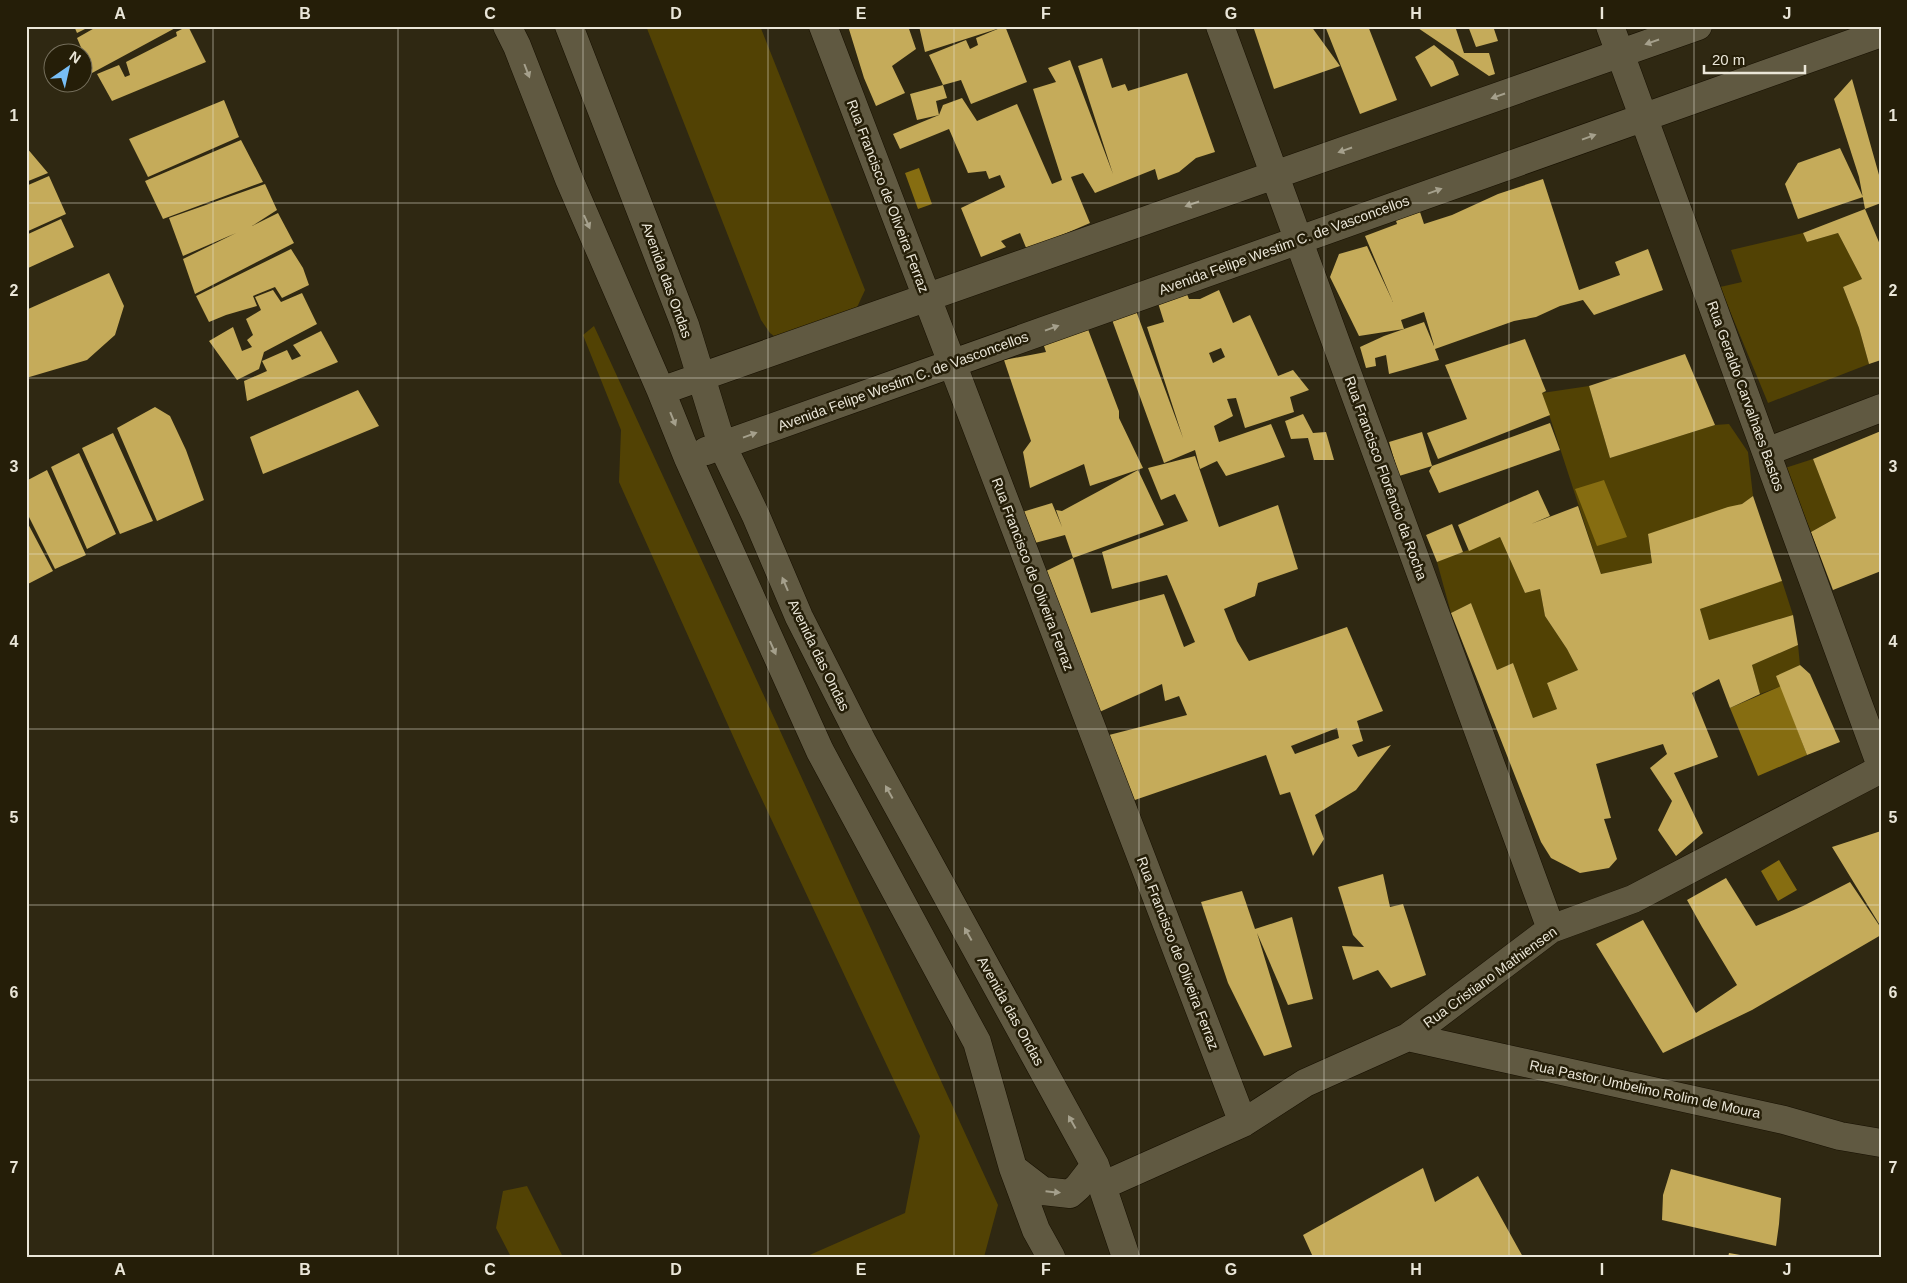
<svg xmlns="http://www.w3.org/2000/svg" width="1907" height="1283" font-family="Arial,sans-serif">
<rect width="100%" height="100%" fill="#2f2812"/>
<path fill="#524204" d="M646,26H760L865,290L847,329L786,345L770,333L761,320Z
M1803,233L1807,242L1838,233L1862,279L1843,287L1859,328L1869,364L1768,403L1720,287L1742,282L1731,250Z
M594,326L998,1205L984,1257H805L905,1213L920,1136L750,774L619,482L621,430L583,335Z
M1589,386L1610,458L1715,425L1729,424L1748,452L1753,496L1742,504L1648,535L1652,563L1601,574L1542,393Z
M1813,459L1836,518L1811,532L1785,468Z
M1500,537L1525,593L1540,589L1545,616L1567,649L1578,670L1547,683L1557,709L1533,718L1513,663L1497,670L1471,603L1451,613L1437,562C1458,553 1479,547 1500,537Z
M1782,581L1793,615L1709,640L1700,609Z
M1798,645L1800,665L1777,676L1781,686L1760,694L1752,665Z
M527,1186L563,1257H511L496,1228L503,1191Z"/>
<path fill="#866d11" d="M919,168L932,204L918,209L905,173Z
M1604,480L1627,537L1597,546L1575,489Z
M1781,686L1807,755L1758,776L1730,708Z
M1779,860L1797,890L1778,901L1761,871Z"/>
<path fill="#c5ab5a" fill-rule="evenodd" d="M74,26H91L77,33Z
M98,26H179L92,73L77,38Z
M188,26L206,62L112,101L97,74L119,65L125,77L130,75L126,62L177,36L176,32Z
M848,26H908L916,49L892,66L905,93L876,106L864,78Z
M919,26H1005L1027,82L971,104L961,80L943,85L929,55L966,40L970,49L978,45L976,38L1000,28L925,52Z
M1253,26H1311L1340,66L1274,89Z
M1325,26H1368L1397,100L1360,114Z
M1415,26H1455L1464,53H1489L1495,74L1489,76Z
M1468,26H1493L1498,41L1476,47Z
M1434,45L1453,61L1459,75L1431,87L1415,57Z
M1102,58L1112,88L1125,84L1128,91L1187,73L1215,152L1196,158L1179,172L1158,180L1155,169L1095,193L1083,173L1071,177L1090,223L1027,250L1020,233L1001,241L1006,247L981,257L961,208L1005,187L1000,175L989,179L986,171L968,173L949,129L900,149L893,134L939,115L917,120L910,94L943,85L947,98L936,101L939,115L943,105L962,98L977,121L1017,104L1052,184L1062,180L1033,89L1056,82L1048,68L1070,60L1113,174L1078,66Z
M1852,79L1881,182V203L1865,209L1859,177L1834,99Z
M224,100L239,137L148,177L129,139Z
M241,140L263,182L163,219L145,181Z
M26,147L48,173L26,182Z
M1840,148L1863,197L1798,219L1785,184L1798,163Z
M49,176L66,214L26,232V186Z
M1543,179L1579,290L1620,275L1615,262L1648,249L1663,290L1594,315L1583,300L1560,306L1536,317L1514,321L1435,349L1439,360L1389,374L1386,355L1375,358L1376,366L1366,368L1360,347L1384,336L1404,329L1359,336L1330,277L1339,254L1367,246L1393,302L1365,236L1397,224L1394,214L1418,206L1424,224L1452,215L1498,194ZM1424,312L1434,345V346L1424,322L1404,329L1401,320Z
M265,184L277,210L252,226L278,213L294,243L195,294L183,259L236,233L183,256L169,218Z
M1865,209L1881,247V360L1869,364L1859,328L1843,287L1862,279L1838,233L1807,242L1803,233Z
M61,219L74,247L26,269V235Z
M291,249L303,268L309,285L282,298L275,287L253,296L257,306L226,315L209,322L196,296Z
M109,273L124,306L115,335L87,360L26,378V310Z
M273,290L281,302L302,293L317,324L264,352L259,369L237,380L209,341L233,327L242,351L252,347L247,340L253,335L246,319L261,310L255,297Z
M1219,290L1233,323L1250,315L1278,376L1293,370L1309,390L1290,397L1294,412L1245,428L1236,398L1227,399L1233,416L1214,426L1219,442L1271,424L1285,457L1226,476L1217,461L1200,469L1195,450L1164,463L1111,317L1135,308L1183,438L1147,327L1164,322L1158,303L1186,292L1189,299H1200ZM1221,348L1225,357L1213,363L1209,353Z
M1086,324L1119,411V418L1143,468L1090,486L1084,464L1030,488L1023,452L1031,441L1004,360L1046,352L1043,343Z
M321,331L338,362L247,401L244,381L267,371L262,361L287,350L292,360L301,356L293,345Z
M1525,339L1546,391L1542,393L1550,415L1438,459L1427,433L1467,419L1445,365Z
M1685,354L1715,425L1610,458L1589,386Z
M358,390L379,426L263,474L250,437Z
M155,407L170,416L186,450L204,500L157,521L117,428Z
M1303,414L1313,433L1326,432L1334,460H1314L1308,438L1291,439L1285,421Z
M1550,423L1560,450L1439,493L1429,471L1432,466Z
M1881,431V571L1833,590L1811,532L1836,518L1813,459Z
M1422,432L1432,466L1399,476L1389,442Z
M113,433L153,521L120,534L82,448Z
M79,453L116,534L87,549L51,467Z
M1195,456L1219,527L1278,505L1298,569L1258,583L1255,596L1224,609L1237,641L1249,661L1347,627L1383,711L1357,721L1363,741L1352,745L1358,757L1391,745L1356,790L1315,815L1324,839L1313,856L1290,792L1280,795L1266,755L1129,802L1109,735L1187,715L1179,696L1165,701L1162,684L1095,714L1044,572L1073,558L1091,613L1164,594L1184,647L1195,642L1167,575L1112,589L1102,552L1188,521L1175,494L1161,500L1148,468ZM1337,728L1339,738L1295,754L1291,746Z
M47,470L86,555L55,569L26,511V481Z
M1138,470L1164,525L1073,558L1065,535L1031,544L1019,513L1052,503L1062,527L1056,510L1062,511Z
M1538,490L1550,516L1531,524L1578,506L1601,574L1652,563L1648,534L1728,507L1742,504L1753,496L1782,581L1700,609L1709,640L1793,615L1798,645L1752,665L1760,694L1730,708L1719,679L1692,693L1718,757L1674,773L1703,833L1676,856L1658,830L1672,801L1650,768L1667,754L1663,744L1596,764L1611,818L1604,819L1617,859L1609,868L1580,873L1551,858L1541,842L1451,613L1471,603L1497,670L1513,663L1533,718L1557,709L1547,683L1578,670L1567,649L1545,616L1540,589L1525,593L1500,537L1469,551L1458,525Z
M26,520L53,571L26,585Z
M1452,524L1463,552L1437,562L1426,535Z
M1800,665L1810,674L1840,742L1807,755L1776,676Z
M1881,831V927L1832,847Z
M1383,874L1390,907L1403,904L1426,975L1391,988L1378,970L1353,980L1342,946L1364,947L1353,935L1338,887Z
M1726,878L1756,926L1803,906L1850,882L1881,928V935L1752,1010L1663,1053L1596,944L1643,920L1696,1013L1737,985L1702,927L1687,900Z
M1242,891L1255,929L1292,917L1313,999L1288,1005L1257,933L1292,1047L1264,1056L1228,983L1201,902Z
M1423,1168L1435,1202L1478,1176L1523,1257H1313L1303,1235Z
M1671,1169L1781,1198L1779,1224L1776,1246L1662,1220L1663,1195Z
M1729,1253L1746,1256L1745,1257H1728Z"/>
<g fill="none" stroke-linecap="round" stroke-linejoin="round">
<g stroke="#171000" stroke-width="29">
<path id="minor" d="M507,26L517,46L569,179L661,391L688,458L820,751L977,1042L1013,1168L1036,1230L1051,1257
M569,26L685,325L722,445L756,516L799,617L863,743L1095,1165L1126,1257
M823,26L1243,1123
M1220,26L1551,929
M1610,26L1881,766
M661,391L1698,26
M706,451L1881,33
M1766,452L1881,408
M1408,1037L1784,1120L1840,1136L1881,1143
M1013,1168L1043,1191L1070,1194L1078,1187L1095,1165
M1102,1186L1243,1123L1305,1083L1408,1037L1551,929L1633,899L1881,769"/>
</g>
<use href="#minor" stroke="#605941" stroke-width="28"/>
</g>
<defs><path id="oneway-solid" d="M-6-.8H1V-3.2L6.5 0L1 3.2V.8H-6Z" transform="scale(1.25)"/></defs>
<g fill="#a5a08c">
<use href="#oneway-solid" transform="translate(1652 42) rotate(161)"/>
<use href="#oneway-solid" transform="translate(527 71) rotate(69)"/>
<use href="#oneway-solid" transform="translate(1498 96) rotate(161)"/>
<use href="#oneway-solid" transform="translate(1589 137) rotate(-20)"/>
<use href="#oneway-solid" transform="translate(1345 150) rotate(161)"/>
<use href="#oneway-solid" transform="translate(1435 191) rotate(-20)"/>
<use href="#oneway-solid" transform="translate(1192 204) rotate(161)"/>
<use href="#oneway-solid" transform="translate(587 222) rotate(66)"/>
<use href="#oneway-solid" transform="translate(1052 328) rotate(-20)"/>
<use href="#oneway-solid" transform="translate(673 419) rotate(68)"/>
<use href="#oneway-solid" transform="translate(750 435) rotate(-20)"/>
<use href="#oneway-solid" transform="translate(785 584) rotate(-113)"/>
<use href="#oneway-solid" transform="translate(773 648) rotate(66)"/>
<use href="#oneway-solid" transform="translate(889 792) rotate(-119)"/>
<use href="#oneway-solid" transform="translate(968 934) rotate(-119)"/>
<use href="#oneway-solid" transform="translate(1072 1122) rotate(-119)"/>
<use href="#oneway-solid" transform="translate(1053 1192) rotate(6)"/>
</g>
<path fill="none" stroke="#eae6d8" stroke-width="1" stroke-opacity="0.55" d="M213,26V1257M398,26V1257M583,26V1257M768,26V1257M954,26V1257M1139,26V1257M1324,26V1257M1509,26V1257M1694,26V1257M26,203H1881M26,378H1881M26,554H1881M26,729H1881M26,905H1881M26,1080H1881"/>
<g text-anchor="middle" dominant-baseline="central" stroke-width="5" stroke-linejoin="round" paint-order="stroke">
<g font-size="14" fill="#eae6d8" stroke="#251e08">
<text transform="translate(888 196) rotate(69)">Rua Francisco de Oliveira Ferraz</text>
<text transform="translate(1284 245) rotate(-20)">Avenida Felipe Westim C. de Vasconcellos</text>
<text transform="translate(667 280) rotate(70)">Avenida das Ondas</text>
<text transform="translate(903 381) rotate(-20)">Avenida Felipe Westim C. de Vasconcellos</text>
<text transform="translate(1746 396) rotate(70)">Rua Geraldo Carvalhaes Bastos</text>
<text transform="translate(1386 478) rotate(70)">Rua Francisco Florêncio da Rocha</text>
<text transform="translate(1033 574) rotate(69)">Rua Francisco de Oliveira Ferraz</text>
<text transform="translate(819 655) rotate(64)">Avenida das Ondas</text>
<text transform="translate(1178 953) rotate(69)">Rua Francisco de Oliveira Ferraz</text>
<text transform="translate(1490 977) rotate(-36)">Rua Cristiano Mathiensen</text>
<text transform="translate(1011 1011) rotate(61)">Avenida das Ondas</text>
<text transform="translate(1645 1089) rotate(12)">Rua Pastor Umbelino Rolim de Moura</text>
</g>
</g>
<rect width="1907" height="1283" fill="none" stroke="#251e08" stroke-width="55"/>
<g transform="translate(68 68) rotate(34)"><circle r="24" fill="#251e08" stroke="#746e5b"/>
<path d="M0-4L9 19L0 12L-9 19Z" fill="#78bff7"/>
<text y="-8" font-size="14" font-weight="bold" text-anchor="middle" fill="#eae6d8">N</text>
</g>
<path d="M1704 65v8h101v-8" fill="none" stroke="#eae6d8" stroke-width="2.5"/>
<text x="1712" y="65" font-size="15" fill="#eae6d8" stroke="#251e08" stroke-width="4" paint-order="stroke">20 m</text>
<rect x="28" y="28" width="1852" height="1228" fill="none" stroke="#eae6d8" stroke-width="2"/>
<g font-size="16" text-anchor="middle" font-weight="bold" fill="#eae6d8">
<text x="120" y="19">A</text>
<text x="305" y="19">B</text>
<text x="490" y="19">C</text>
<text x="676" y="19">D</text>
<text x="861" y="19">E</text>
<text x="1046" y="19">F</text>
<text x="1231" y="19">G</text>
<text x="1416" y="19">H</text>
<text x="1602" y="19">I</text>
<text x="1787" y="19">J</text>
<text x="14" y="121">1</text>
<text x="1893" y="121">1</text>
<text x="14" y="296">2</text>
<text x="1893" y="296">2</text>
<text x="14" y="472">3</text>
<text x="1893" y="472">3</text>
<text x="14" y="647">4</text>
<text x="1893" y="647">4</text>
<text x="14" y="823">5</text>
<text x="1893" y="823">5</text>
<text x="14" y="998">6</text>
<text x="1893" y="998">6</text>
<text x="14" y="1173">7</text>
<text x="1893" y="1173">7</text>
<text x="120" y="1275">A</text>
<text x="305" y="1275">B</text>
<text x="490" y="1275">C</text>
<text x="676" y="1275">D</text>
<text x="861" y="1275">E</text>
<text x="1046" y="1275">F</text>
<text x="1231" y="1275">G</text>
<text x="1416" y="1275">H</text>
<text x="1602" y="1275">I</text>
<text x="1787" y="1275">J</text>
</g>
</svg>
